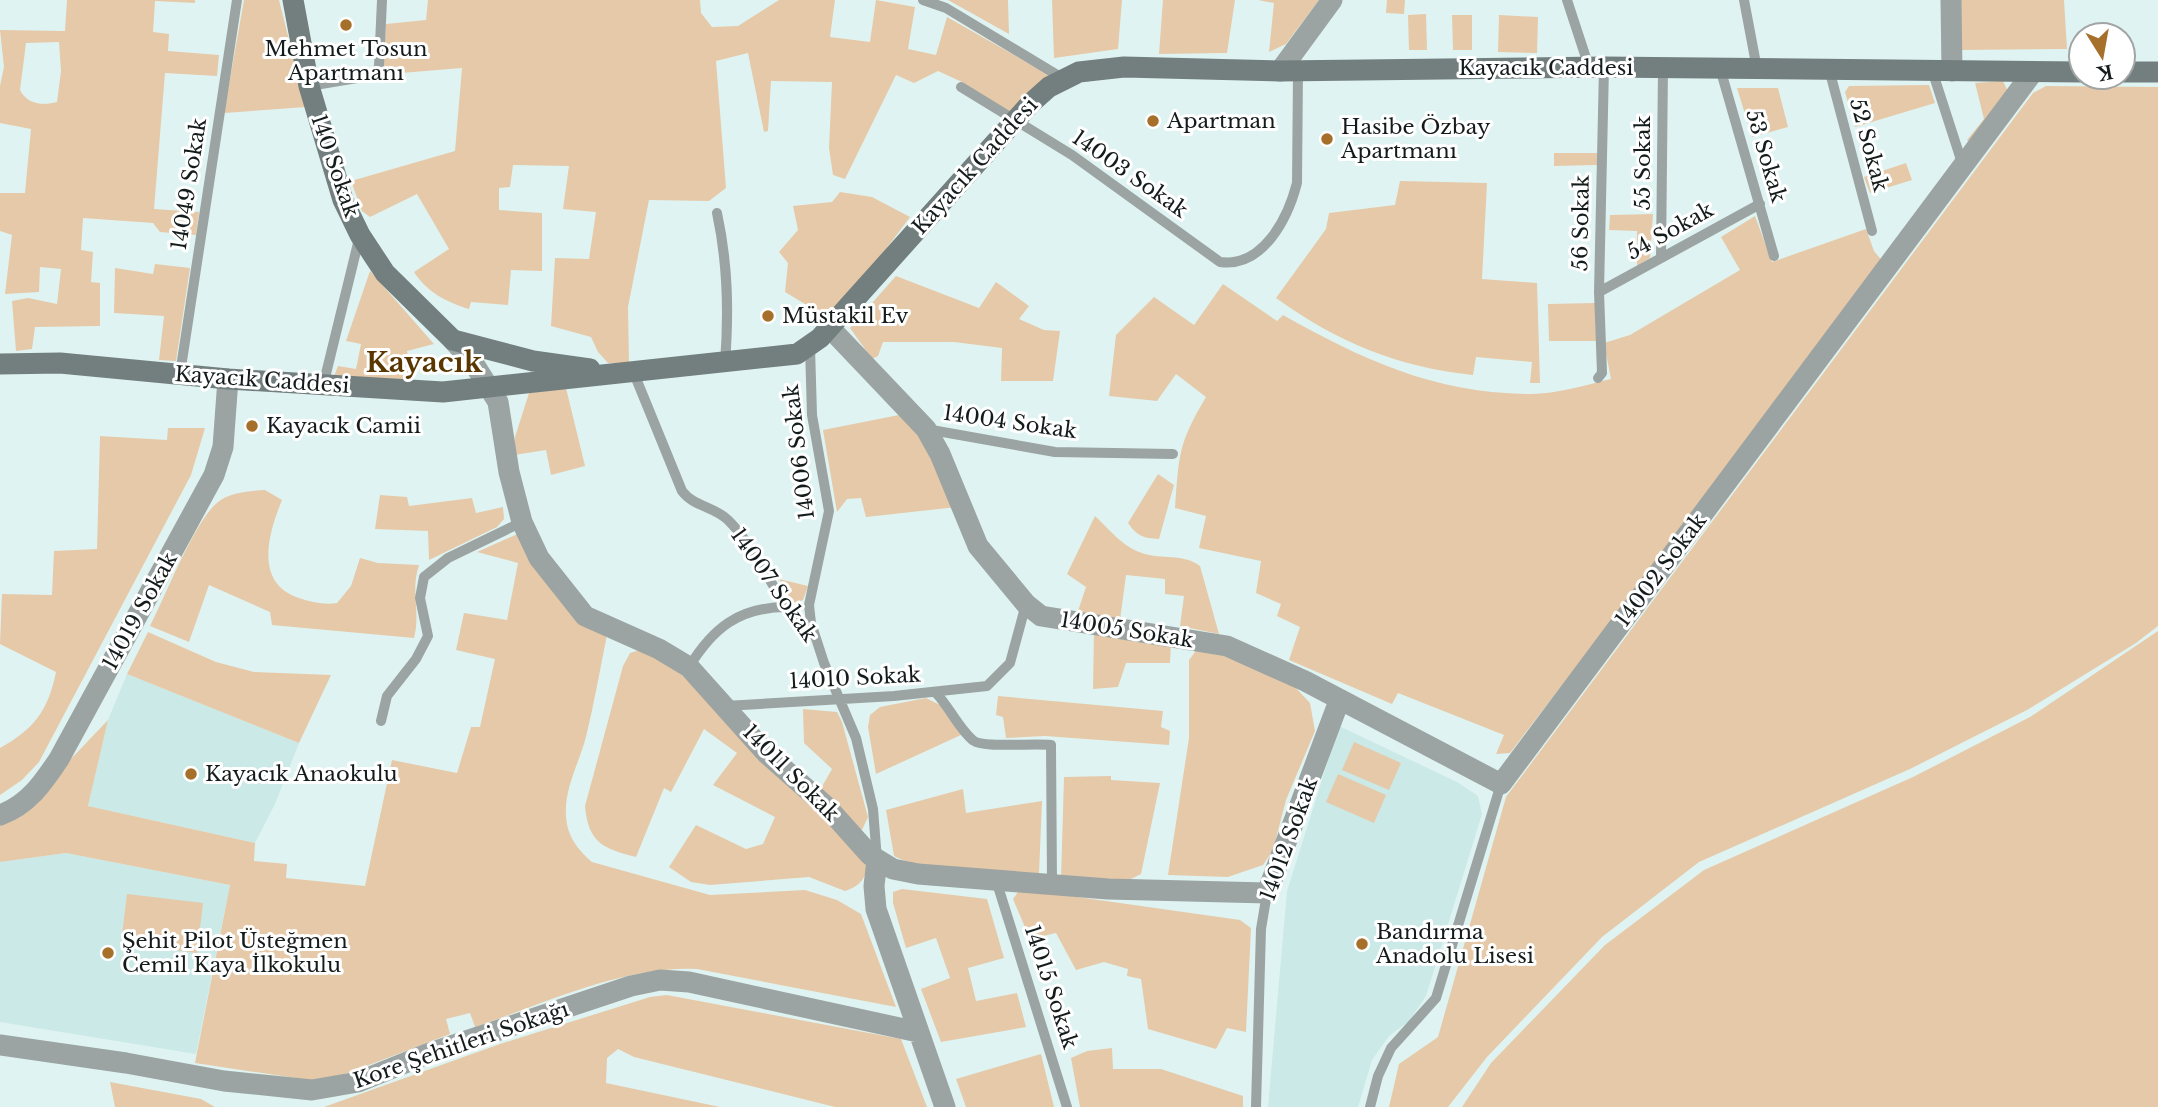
<svg xmlns="http://www.w3.org/2000/svg" width="2158" height="1107" font-family="'Libre Baskerville',serif">
<rect width="100%" height="100%" fill="#dff4f2"/>
<path fill="#cae9e7" d="M127,674L299,743L275,804L255,843L88,806L108,720Z
M1339,726L1457,782L1478,796L1482,814L1426,996L1409,1021L1389,1036L1372,1060L1358,1107H1268L1287,891Z
M66,853L230,885L196,1054L0,1022V862Z"/>
<path fill="#e6c9a8" fill-rule="evenodd" d="M67,0H195V3L155,1L153,32L169,34L168,51L219,55L217,76L165,73L154,209L199,212L196,235L160,232L153,223L83,218L81,250L93,252L91,282L100,283V326L35,327L32,349L16,351L12,301L28,298L57,304L61,269L40,267L39,292L5,294L12,235L0,231V193H25L31,129L0,123V86L4,67L0,30L65,31ZM59,42L61,71L57,102C42,106 27,104 20,90L26,43Z
M244,0H279L306,107L224,113Z
M428,0H700L701,13L712,27L738,26L779,0H835L830,37L870,42L876,0L915,7L908,49L936,55L947,17L1049,75L1012,115L962,82L938,71L914,83L896,75L845,179L833,175L829,148L832,82L771,81L768,131L764,132L748,53L716,61L726,188L709,201L649,200L628,307L629,364L608,363L598,352L591,337L551,326L555,258L589,259L596,212L563,209L569,166L513,165L510,187L499,188V210L542,213V271L511,270L508,305L471,302L469,309C446,302 427,292 414,272L449,249L417,194L370,217L362,211L351,181L455,151L462,68L389,74L383,70L386,24L426,20Z
M948,0H1008L1009,34Z
M1052,0H1122L1118,49L1054,58Z
M1163,0H1235L1227,53L1159,54Z
M1258,0H1319L1286,44L1269,52L1274,3Z
M1387,0H1405L1404,14L1386,13Z
M1960,0H2064L2067,49L1961,50Z
M1426,14L1427,50H1409L1408,15Z
M1452,15H1472V50H1453Z
M1499,15L1538,17L1537,53L1498,52Z
M2003,81L2010,96L1972,146L1967,140L1984,119L1975,83Z
M1929,85L1935,103L1855,127L1845,92L1849,86Z
M2046,86L2158,87V626L2136,643L2027,710L1910,769L1699,862L1602,937L1487,1057L1448,1107H1389L1399,1064L1438,1037L1506,797L2033,93Z
M1737,88H1778L1788,127L1752,137Z
M1554,153H1597V165L1554,166Z
M1906,163L1912,180L1870,193L1864,177Z
M1400,181L1487,183L1482,279L1537,283L1540,383H1530L1532,362L1476,357L1473,375C1397,367 1337,342 1276,298L1326,229L1329,213L1395,205Z
M840,192L872,197L910,217L859,285L825,320L815,310L785,292L788,263L779,252L798,230L793,206L832,202Z
M1653,214L1650,258L1637,266V231L1609,230L1610,215Z
M1755,216L1772,262L1866,229L1874,251L1883,262L1861,294L1510,753L1496,754L1504,735L1398,693L1392,704L1289,660L1300,627L1277,616L1281,604L1256,593L1261,561L1199,548L1206,516L1175,508C1179,455 1178,444 1206,397L1176,374L1157,401L1109,396L1116,335L1154,297L1194,325L1223,284L1277,321L1283,315C1363,360 1436,394 1531,394C1557,394 1585,385 1611,379L1604,343L1630,335L1740,270L1721,237Z
M155,264L190,268L176,361L159,360L164,316L114,313L115,268L153,274Z
M370,271L434,344L407,351L413,380L333,379L338,366L356,369L361,344L346,341Z
M896,276L979,308L996,282L1029,306L1019,319L1044,330L1060,331L1053,381H1001L1002,348L954,342H883L878,356L872,359L850,328Z
M1595,303L1596,341H1549L1548,304Z
M566,388L585,466L551,475L546,450L514,455L515,437L529,393Z
M904,414L925,436L957,507L866,517L861,498L847,499L837,512L823,430Z
M168,428H205L191,475L39,762L22,780L0,795V748C34,729 48,711 56,672L0,644L2,594L52,595L54,551L97,549L100,436L167,440Z
M1158,474L1174,485L1159,539C1143,538 1137,536 1128,523Z
M265,490L282,500C268,534 254,583 299,598C311,602 324,605 337,603L351,586L360,558L378,563L419,565C410,592 421,611 414,638L272,625L270,612L209,585L189,642L150,626C165,597 195,520 218,502C230,492 250,491 265,490Z
M380,495L407,497L409,506L472,498L476,513L503,507L504,519L497,527L429,560L428,531L375,529Z
M1095,516C1109,529 1123,547 1142,553C1162,560 1183,553 1200,566L1219,634L1180,626L1184,596L1165,594V579L1126,575L1120,620L1077,614L1086,587L1067,574Z
M522,532L607,635C600,669 594,704 586,737C579,763 564,789 566,816C567,836 578,850 592,862L710,895L805,890L837,900L861,914L896,1007L697,969C625,965 543,1004 475,1027L470,1013L446,1019L450,1034L348,1073L315,1081L195,1063L230,885L66,853L0,862V821L68,762L108,720L88,806L255,843L254,861L287,864L286,878L365,886L392,760L457,773L471,727H480L495,659L456,650L464,613L507,620L518,563L477,552Z
M779,579L808,586L803,600L796,603L791,600Z
M1094,629L1171,642L1170,663H1126L1118,687L1093,689Z
M2158,631V1107H1462L1491,1063L1605,945L1704,870L1913,777L2030,717Z
M148,632L216,662L254,672L331,675L299,743L127,674Z
M1198,648L1250,662L1293,685L1310,703L1315,731L1286,800L1273,850L1263,865L1228,877L1168,875L1189,738V660Z
M640,650L677,670L867,863C867,878 860,886 845,891L809,877L710,885L691,882L669,867L696,825L746,849L763,844L775,817L713,785L737,753L704,729L671,792L664,788L636,857C604,849 588,843 585,806L623,666L630,653Z
M998,696L1163,711L1161,727L1170,731L1169,745L1045,736L1006,738L1003,717L996,715Z
M926,698L940,705L961,735L876,774L868,727L870,715L880,707Z
M803,709L837,712L842,722L868,817L862,830L850,825L820,790L832,769L804,743Z
M1354,742L1401,763L1389,790L1342,770Z
M1338,774L1386,795L1374,823L1326,802Z
M1111,776V780L1160,783L1141,874L1131,879H1061L1064,777Z
M963,789L966,813L1042,801L1039,874C996,872 932,876 894,856L886,810Z
M902,889L987,899L1004,958L968,968L976,1001L1017,993L1026,1027L941,1042L921,989L950,978L936,938L906,948L893,903V892Z
M1035,891L1240,920L1251,928L1246,1032L1227,1028L1216,1049L1148,1029L1141,979L1127,976L1128,969L1104,962L1076,970L1056,933L1030,939L1013,899L1018,892Z
M127,894L203,903L197,953L121,943Z
M667,995L901,1039L927,1107H835L634,1057L618,1049L607,1058L606,1083L720,1107H324L500,1044L650,997Z
M1112,1048L1113,1069H1161L1243,1096V1107H1080L1071,1058L1087,1051Z
M1041,1054L1054,1107H966L956,1079Z
M110,1082L201,1099L215,1107H115Z"/>
<g fill="none" stroke-linecap="round" stroke-linejoin="round">
<path stroke="#9ba4a3" stroke-width="10" d="M923,0L946,8L1064,79
M1567,0L1589,67
M1744,0L1757,69
M1720,68L1774,256
M1829,69L1872,231
M1932,70L1963,166
M309,86L375,75L379,66L382,0
M961,87L1072,155L1220,262C1263,268 1288,218 1297,183L1298,71
M717,213C728,264 729,311 725,363
M1661,258L1663,68
M1599,292L1760,204
M810,347L812,415L829,511L809,605L811,623L824,663L856,738L873,809L877,860
M633,371L682,491C694,507 714,506 728,520C762,554 775,604 813,635
M180,374L237,0
M1598,378L1602,373L1599,292L1604,67
M323,386L360,235
M926,429L1055,452L1173,454
M689,667C713,628 739,607 787,607
M936,693C948,705 961,732 974,741C984,748 1034,743 1051,745L1052,884
M725,706L894,696L987,686L1010,663L1026,604
M381,721L387,696L416,659L428,636L420,598L424,577L448,558L522,522
M996,880L1067,1107
M1256,1107L1261,929L1267,893
M1370,1107L1378,1076L1391,1048L1436,998L1501,784"/>
<path stroke="#9ba4a3" stroke-width="21" d="M1951,0L1952,71
M1280,71L1332,0
M829,327L926,429L940,454L978,546L1026,604L1041,616L1227,646L1305,681L1501,784L2033,72
M453,340L474,364L498,402L509,472L522,522L539,558L585,616L659,649L689,667L767,754L827,807L870,855L893,869L918,874L1108,889L1267,893L1339,701
M0,815C28,805 43,783 59,759L214,475L223,447L228,379
M877,860L874,886L876,909L945,1107
M0,1045L126,1063L224,1081L312,1090L358,1082L427,1054L631,986L660,980L689,982L918,1032"/>
<path stroke="#737f7f" stroke-width="21" d="M293,0L309,86L343,200L360,235L385,273L453,340L533,361L590,369
M2123,72H2158
M0,364L60,363L228,379L443,392L797,354L820,338L1030,104L1049,87L1079,72L1124,67L1280,71L1604,67L2081,72"/>
</g>
<g fill="#a6702b" stroke="#fff" stroke-width="2.5">
<circle cx="346" cy="25" r="7"/>
<circle cx="1153" cy="121" r="7"/>
<circle cx="1327" cy="139" r="7"/>
<circle cx="768" cy="316" r="7"/>
<circle cx="252" cy="426" r="7"/>
<circle cx="191" cy="774" r="7"/>
<circle cx="1362" cy="944" r="7"/>
<circle cx="108" cy="953" r="7"/>
</g>
<g text-anchor="middle" dominant-baseline="central" stroke-width="6" stroke-linejoin="round" paint-order="stroke">
<g font-size="21" fill="#141c1b" stroke="#fff" text-anchor="start">
<text x="346" y="49" text-anchor="middle">Mehmet Tosun<tspan x="346" dy="24">Apartmanı</tspan></text>
<text x="1167" y="121">Apartman</text>
<text x="1341" y="127">Hasibe Özbay<tspan x="1341" dy="24">Apartmanı</tspan></text>
<text x="782" y="316">Müstakil Ev</text>
<text x="266" y="426">Kayacık Camii</text>
<text x="205" y="774">Kayacık Anaokulu</text>
<text x="1376" y="932">Bandırma<tspan x="1376" dy="24">Anadolu Lisesi</tspan></text>
<text x="122" y="941">Şehit Pilot Üsteğmen<tspan x="122" dy="24">Cemil Kaya İlkokulu</tspan></text>
</g>
<g font-size="21" fill="#141c1b" stroke="#fff">
<text x="1546" y="68">Kayacık Caddesi</text>
<text transform="translate(1869 145) rotate(75)">52 Sokak</text>
<text transform="translate(1766 156) rotate(74)">53 Sokak</text>
<text transform="translate(1643 163) rotate(-90)">55 Sokak</text>
<text transform="translate(335 166) rotate(71)">140 Sokak</text>
<text transform="translate(975 166) rotate(-48)">Kayacık Caddesi</text>
<text transform="translate(1130 174) rotate(35)">14003 Sokak</text>
<text transform="translate(189 184) rotate(-81)">14049 Sokak</text>
<text transform="translate(1581 223) rotate(-89)">56 Sokak</text>
<text transform="translate(1670 231) rotate(-29)">54 Sokak</text>
<text transform="translate(262 380) rotate(4)">Kayacık Caddesi</text>
<text transform="translate(1010 422) rotate(8)">14004 Sokak</text>
<text transform="translate(799 452) rotate(-97)">14006 Sokak</text>
<text transform="translate(1661 570) rotate(-53)">14002 Sokak</text>
<text transform="translate(774 585) rotate(55)">14007 Sokak</text>
<text transform="translate(140 611) rotate(-61)">14019 Sokak</text>
<text transform="translate(1127 630) rotate(9)">14005 Sokak</text>
<text transform="translate(855 678) rotate(-3)">14010 Sokak</text>
<text transform="translate(791 773) rotate(45)">14011 Sokak</text>
<text transform="translate(1289 839) rotate(-70)">14012 Sokak</text>
<text transform="translate(1051 987) rotate(72)">14015 Sokak</text>
<text transform="translate(461 1045) rotate(-19)">Kore Şehitleri Sokağı</text>
</g>
<g font-size="28" font-weight="bold" fill="#5a3700" stroke="#fff">
<text x="424" y="362">Kayacık</text>
</g>
</g>
<g transform="translate(2102 56) rotate(169)"><circle r="33" fill="#ffffff" stroke="#a1a4a4" stroke-width="2"/>
<path d="M0-5L12 26L0 18L-12 26Z" fill="#a6702b"/>
<text y="-10" font-size="19" font-weight="bold" text-anchor="middle" fill="#141c1b">K</text>
</g>
</svg>
